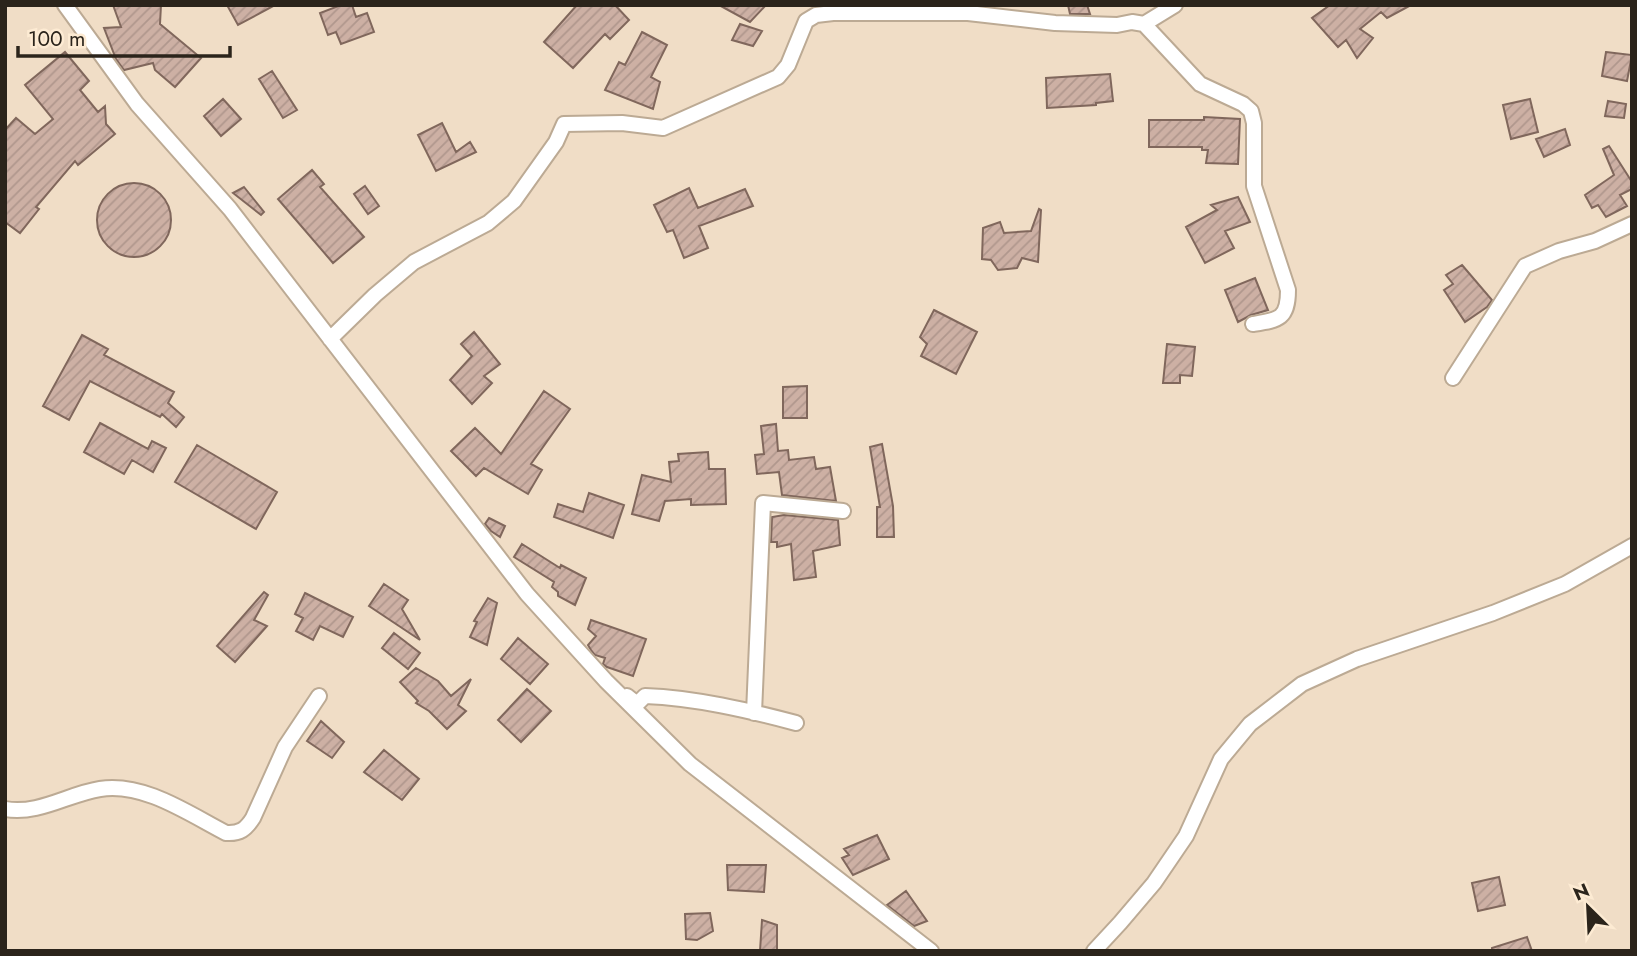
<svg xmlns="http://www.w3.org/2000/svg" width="1637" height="956" font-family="Jost,sans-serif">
<defs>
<pattern id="building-hatch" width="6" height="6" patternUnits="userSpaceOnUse" patternTransform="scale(1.75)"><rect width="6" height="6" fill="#cdb0a4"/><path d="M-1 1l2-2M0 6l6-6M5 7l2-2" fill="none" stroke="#b0978d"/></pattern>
</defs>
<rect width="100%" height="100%" fill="#f0ddc6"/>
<path fill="url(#building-hatch)" stroke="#80675c" stroke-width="2" d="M113,5H161L160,24L201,58L175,87L155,70L153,63L124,70L116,59L104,28L121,27Z
M227,5H275L238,25Z
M341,5H352L356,17L367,13L374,32L341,44L336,32L328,35L320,13Z
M577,5H615L629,20L610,39L605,34L573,68L544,42Z
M719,5H766L750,22Z
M1068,5H1087L1090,14H1070Z
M1330,5H1411L1387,18L1381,12L1360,29L1373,38L1357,58L1346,40L1338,47L1312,18Z
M740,24L762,31L753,46L732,40Z
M642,32L667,45L651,77L660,82L653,109L605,90L619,62L625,65Z
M65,52L89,81L80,90L98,112L105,106L106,124L115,134L78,165L75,161L36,207L39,209L20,233L5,222V130L16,118L35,134L53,119L25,85Z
M1606,52L1632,55L1627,81L1602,76Z
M272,71L297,110L283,118L259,79Z
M1110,74L1113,101L1096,103V105L1047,108L1046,78Z
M223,99L241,119L221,136L204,116Z
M1530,99L1538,132L1511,139L1503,105Z
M1608,101L1626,104L1624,118L1605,116Z
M1204,117L1240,119L1238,164L1206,163L1208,150H1202V147H1149V120H1204Z
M442,123L456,152L470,142L476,152L436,171L418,135Z
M1565,129L1570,145L1544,157L1536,139Z
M1609,146L1632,182V189L1620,195L1627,206L1606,217L1598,205L1592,208L1585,195L1614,175L1603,149Z
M312,170L324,184L320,187L364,237L333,263L278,199Z
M97 220a37 37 0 1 1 74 0a37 37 0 1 1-74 0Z
M365,186L379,206L368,214L354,194Z
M244,187L264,212L261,215L233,193Z
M689,188L698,208L745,189L753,206L699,226L708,248L684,258L673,230L667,232L654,205Z
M1238,197L1250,222L1225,231L1234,248L1205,263L1186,227L1217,210L1211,205Z
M1039,209L1041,210L1038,262L1022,258L1017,268L998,270L991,260L982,259L983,228L1000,222L1004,233L1031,231Z
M1462,265L1492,300L1487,307L1465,322L1444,290L1453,284L1446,275Z
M1255,278L1268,310L1251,315L1238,322L1225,290Z
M934,310L977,332L956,374L921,356L927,344L920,337Z
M474,332L500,364L484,376L492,383L472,404L450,380L472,356L461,344Z
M82,335L108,349L104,355L174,392L168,403L184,417L176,427L162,414L160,417L90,381L69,420L43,406Z
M1167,344L1195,347L1192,376L1180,375V383H1163Z
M807,386V418H783V387Z
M544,391L570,409L531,464L542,470L528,494L484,468L476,476L451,451L475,428L501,454Z
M100,423L148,449L152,441L166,448L153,472L132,460L124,474L84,452Z
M776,424L778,451L788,450L789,460L814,457L816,469L830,467L836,501L782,495L779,472L757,474L755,455L764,454L761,426Z
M882,444L893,506L894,537H877V507H880L870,447Z
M197,445L277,492L256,529L175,482Z
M708,452L709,469H725L726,504L691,505V499L665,501L659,521L632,514L642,475L671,482L669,462L679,461L678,454Z
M589,493L624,505L613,538L554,517L558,504L583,512Z
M784,515L838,520L840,545L813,551L816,577L794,580L791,544L777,547V542H771L772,517Z
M489,518L505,526L500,537L491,531L485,524Z
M522,544L560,568L561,565L586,578L575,605L558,596V592L552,587L554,582L514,557Z
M384,584L408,600L402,609L420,640L369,606Z
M264,592L268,595L254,620L267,626L235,662L217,646Z
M305,593L353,617L343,637L320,626L313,640L296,631L303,618L295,614Z
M488,598L497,603L487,645L470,637L477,622L474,621Z
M591,620L646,639L633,676L607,667L603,664L605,658L595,655L591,650L588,645L596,636L588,629Z
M394,633L420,653L408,669L382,648Z
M518,638L548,664L530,684L501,659Z
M416,668L438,681L451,696L471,679L458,705L466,711L447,729L429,711L416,703L418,701L400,682Z
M527,689L551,711L521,742L498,720Z
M321,721L344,742L332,758L307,741Z
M384,750L419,779L402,800L364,772Z
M877,835L889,859L853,875L842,858L849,855L844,849Z
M727,865H766L764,892L728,890Z
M1499,877L1505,905L1478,911L1472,883Z
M906,891L927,921L914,926L887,905Z
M710,913L713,931L697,940L686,939L685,914Z
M762,920L777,925V951H760Z
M1527,937L1532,951H1492V948Z"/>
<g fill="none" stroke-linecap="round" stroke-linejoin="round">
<g stroke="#bcaa94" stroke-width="18">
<path id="street" d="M65,5L137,104L230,209L527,594L606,681L690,764L931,951
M1144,24L1175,5
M330,339L375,295L414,262L488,223L514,201L556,142L564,124L622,123L663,128L778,77L788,65L806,21L816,15L833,13H968L1055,23L1117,25L1132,22L1144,24L1200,84L1243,104L1251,111L1254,123V186L1288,290C1288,319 1279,320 1253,324
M1453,378L1525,266L1559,251L1595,241L1632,224
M627,696L637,704L645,696C696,698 747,710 796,723
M754,713L763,503L843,511
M5,809C39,815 68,794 100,789C144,782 189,814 226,833C240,834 246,829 253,818L285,747L319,696
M1094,951L1120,923L1154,883L1186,836L1221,759L1250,724L1302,684L1357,659L1493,613L1565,584L1632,546"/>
</g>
<use href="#street" stroke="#fff" stroke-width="14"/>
</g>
<rect width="1637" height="956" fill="none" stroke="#2b241b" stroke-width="14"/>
<g transform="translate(1588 907) rotate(336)" stroke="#fdebd3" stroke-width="5" paint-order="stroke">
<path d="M0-5L12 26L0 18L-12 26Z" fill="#2b241b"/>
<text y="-10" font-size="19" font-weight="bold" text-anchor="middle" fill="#2b241b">N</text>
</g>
<path d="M18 46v10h212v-10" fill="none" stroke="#2b241b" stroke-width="3.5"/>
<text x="28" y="46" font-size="21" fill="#2b241b" stroke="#fdebd3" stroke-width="5" paint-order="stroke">100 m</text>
</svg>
